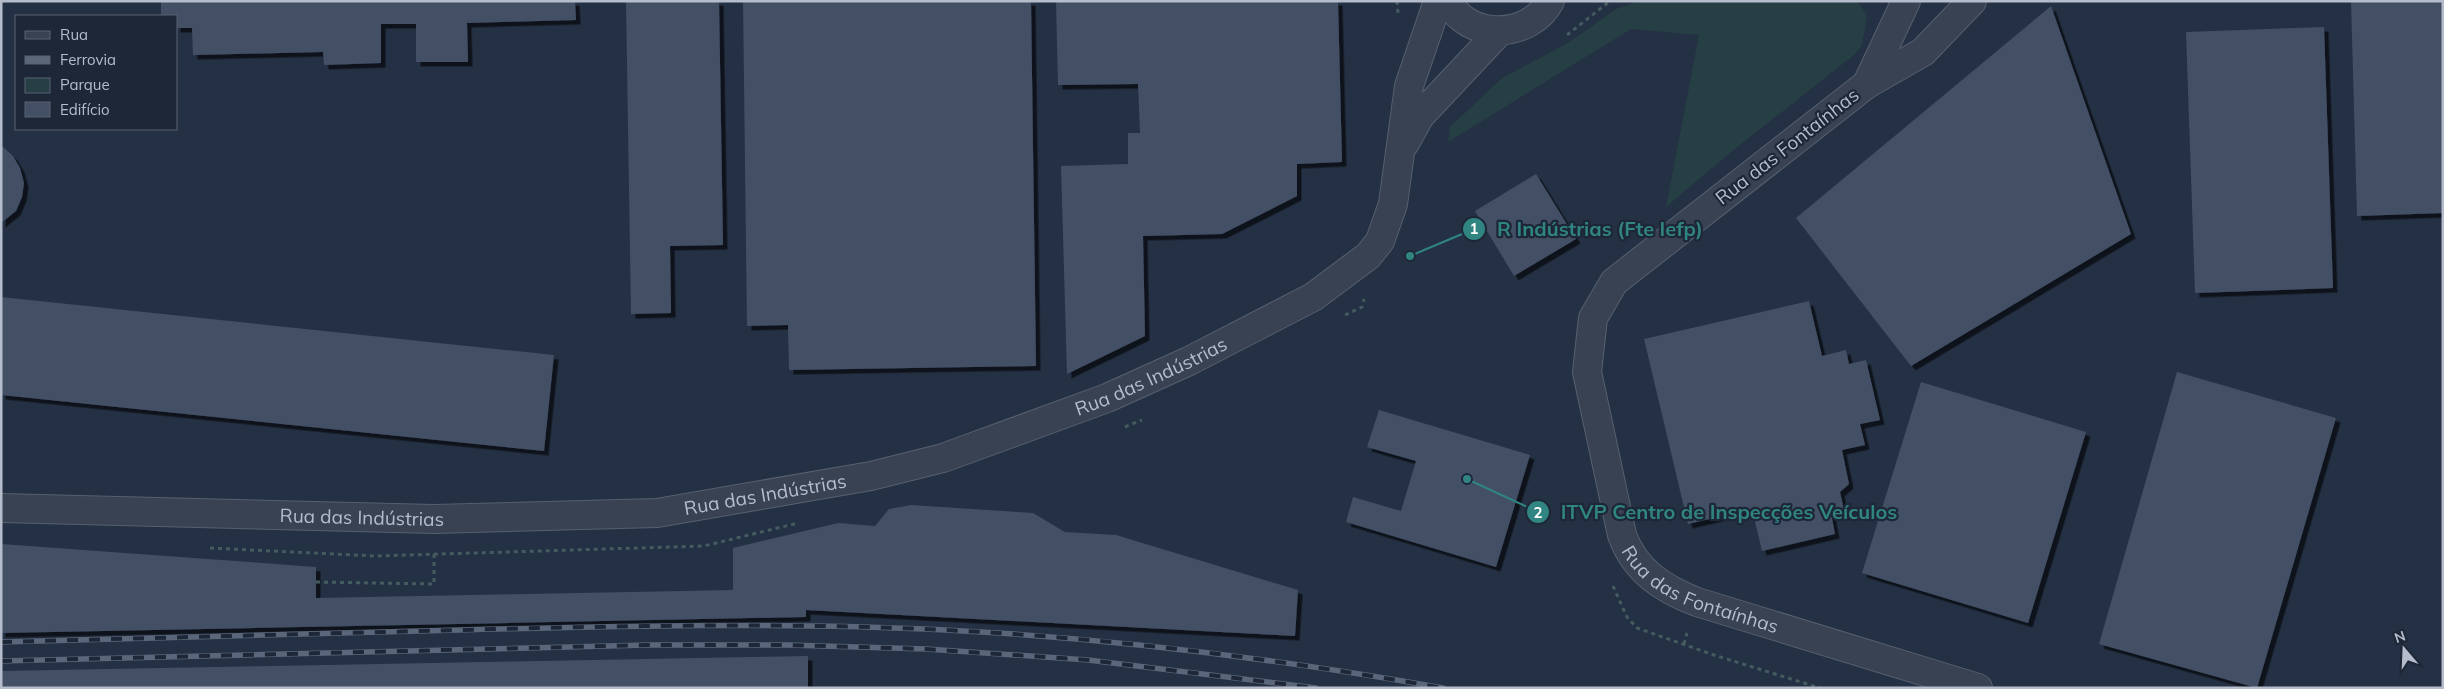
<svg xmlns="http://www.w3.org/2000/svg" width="2444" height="689" font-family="Mulish,sans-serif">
<defs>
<filter id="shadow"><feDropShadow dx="4.5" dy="4.5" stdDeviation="0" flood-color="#0009"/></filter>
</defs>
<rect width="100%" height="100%" fill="#243043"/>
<path fill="#263f44" d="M1639,1H1858L1867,16L1862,45L1854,55L1731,152L1666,207L1699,35L1631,29L1448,142L1450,127L1502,78L1568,43L1616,9Z"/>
<path fill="#434f65" filter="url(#shadow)" d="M161,1H575L576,20L467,23L468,62H416V24H381V63L324,65L323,52L193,55L192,28H176V16H161Z
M626,1H719L723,245L670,246L671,313L631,314Z
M743,1H1031L1036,366L789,370L788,325L747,326Z
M1056,1H1338L1342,162L1297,164V196L1222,234L1143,236L1145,336L1067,374L1061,166L1128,164V133H1140L1138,84L1058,85Z
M2351,1H2443V213L2357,216Z
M2051,6L2131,234L1911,366L1796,218Z
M2324,27L2333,288L2195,293L2186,32Z
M1,145L13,156L20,168L24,183L22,197L16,211L1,223Z
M1536,174L1576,239L1514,276L1475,211Z
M1,297L554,355L544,451L1,395Z
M1809,301L1822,356L1846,350L1849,364L1866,360L1880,420L1860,424L1865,445L1842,450L1849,484L1840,492L1844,510L1831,513L1835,534L1762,551L1752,509L1688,524L1644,339Z
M2177,372L2336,418L2257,688L2099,644Z
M1921,382L2086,432L2028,623L1862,573Z
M1379,410L1530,455L1496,567L1346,522L1353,497L1401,511L1416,461L1367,447Z
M911,505L1033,513L1065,532L1116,535L1298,590L1295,636L806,610V617L1,633V544L316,567V598L733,590V548L838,523L875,526L889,509Z
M808,656V688H1V671Z"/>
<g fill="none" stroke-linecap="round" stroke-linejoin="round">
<g stroke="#56606f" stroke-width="30">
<g id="minor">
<path d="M1448,1C1468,41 1530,39 1550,1"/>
<path id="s1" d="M1972,1L1923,52L1867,84L1614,282L1593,318L1587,372L1622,535C1635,571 1663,589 1697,602L1978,688"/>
<path d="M1867,84L1906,1"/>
<path d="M1405,143L1420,116L1499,32"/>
<path id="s2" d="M1,508L434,519L657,513L871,476L943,458L1107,398L1189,361L1313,297L1368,256L1380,241L1393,204L1409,86L1438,1"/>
</g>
</g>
<path stroke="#445c60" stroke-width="3" stroke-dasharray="4 4" stroke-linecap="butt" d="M1397,1L1398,13
M1567,35L1610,1
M1345,315L1362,307L1364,299
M1125,427L1142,420
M210,548L375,556L704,546L798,523
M316,582L434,584V552
M1613,586L1627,617L1637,628L1714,655L1820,688
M1684,644L1687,633"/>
<use href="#minor" stroke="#394252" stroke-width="28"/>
<g stroke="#5a6679" stroke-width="5.5">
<path id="rail" d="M1,642C154,638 306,634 459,630C621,626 783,622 945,630C1112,638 1278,659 1443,688
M1,661L648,645H788L926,649L1088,660L1316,688"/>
</g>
<use href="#rail" stroke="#1d2737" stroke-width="4" stroke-dasharray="11" stroke-linecap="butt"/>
</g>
<g text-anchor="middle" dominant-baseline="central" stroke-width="4.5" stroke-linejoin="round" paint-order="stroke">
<g font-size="19" fill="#b5bdcc" stroke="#1d2737">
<text transform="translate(1787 146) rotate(-38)">Rua das Fontaínhas</text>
<text stroke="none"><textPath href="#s2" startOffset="1171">Rua das Indústrias</textPath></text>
<text stroke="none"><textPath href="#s2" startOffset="766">Rua das Indústrias</textPath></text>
<text stroke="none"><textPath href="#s2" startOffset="361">Rua das Indústrias</textPath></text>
<text stroke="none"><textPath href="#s1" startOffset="820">Rua das Fontaínhas</textPath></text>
</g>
</g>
<path fill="none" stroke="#308481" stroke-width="2" d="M1410 256L1474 229M1467 479L1538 512"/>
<g fill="#308481" stroke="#1d2737" stroke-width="2">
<circle cx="1410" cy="256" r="5"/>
<circle cx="1467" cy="479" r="5"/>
<circle cx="1474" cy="229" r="12"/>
<circle cx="1538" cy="512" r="12"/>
</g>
<g font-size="15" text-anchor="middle" font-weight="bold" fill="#fff">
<text x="1474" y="234">1</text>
<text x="1538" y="518">2</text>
</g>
<g font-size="20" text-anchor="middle" font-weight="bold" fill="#308481" stroke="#1d2737" stroke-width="4.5" stroke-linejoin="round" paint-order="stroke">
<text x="1600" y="236">R Indústrias (Fte Iefp)</text>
<text x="1729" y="519">ITVP Centro de Inspecções Veículos</text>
</g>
<rect width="2444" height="689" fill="none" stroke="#b5bdcc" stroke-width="5"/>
<rect x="15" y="15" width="162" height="115" fill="#1d2737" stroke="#5a6373"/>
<rect x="25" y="31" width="25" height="8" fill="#394252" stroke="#5a6373"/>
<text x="60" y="40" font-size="15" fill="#b5bdcc">Rua</text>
<rect x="25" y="56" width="25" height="8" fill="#5a6679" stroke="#5a6373"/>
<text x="60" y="65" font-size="15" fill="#b5bdcc">Ferrovia</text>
<rect x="25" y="78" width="25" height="15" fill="#263f44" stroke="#5a6373"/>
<text x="60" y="90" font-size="15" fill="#b5bdcc">Parque</text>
<rect x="25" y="102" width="25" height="15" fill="#434f65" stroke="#5a6373"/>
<text x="60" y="115" font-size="15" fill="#b5bdcc">Edifício</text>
<g transform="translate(2404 649) rotate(341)" stroke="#1d2737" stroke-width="4" paint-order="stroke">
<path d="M0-4L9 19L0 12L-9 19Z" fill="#b5bdcc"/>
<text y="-8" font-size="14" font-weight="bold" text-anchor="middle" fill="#b5bdcc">N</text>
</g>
</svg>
